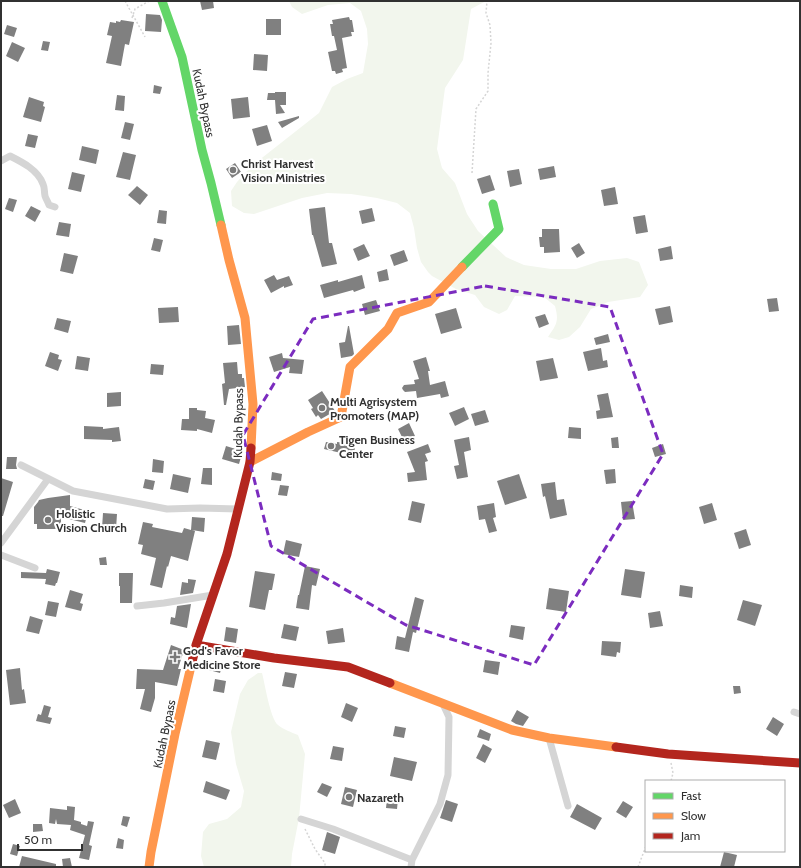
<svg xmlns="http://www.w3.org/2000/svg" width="801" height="868" font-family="Cabin,sans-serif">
<rect width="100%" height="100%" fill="#fff"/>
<path fill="#f2f6ed" d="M289,1H486L471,9L463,60L445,88L437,149L442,168L455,183L467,214L478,231L506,257L524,265L551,269H576L600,261L627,258L639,262L648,285L640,297L608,302L591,309L580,327L569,337L559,340L548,337C557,324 559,321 555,306L544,297L515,296L507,310L499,314L484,307L475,295L456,289L432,276L428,272L421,262L417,248L414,228L410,213L397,203L377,198L351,194L327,193L302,198L254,214L244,213L232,206L231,191L237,182L246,172L258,161L319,113L332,87L347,79L363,73L368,44L367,29L361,11L350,3L328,5L302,14L292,7Z
M258,673H262C265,684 270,718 278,725C284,730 291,732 298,735L305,754L299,818L292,854L291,867H204L201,856L203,832L209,824L227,819L241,807L244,791L236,764L231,732L240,694L248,680Z"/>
<path fill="#808080" d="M200,1H213L214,8L202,10Z
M146,14L160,15L162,20L161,32L145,31Z
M349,17L350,20H352L354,32H351L352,36L342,38L347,68L342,69L343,72L336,74L335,71H332L328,52L337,50L334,36H332L330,24H333L332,20Z
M266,19H281V35H266Z
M121,20L134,22L129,45L125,44L121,66L106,63L112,36L107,35L110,22L116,23V21L120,22Z
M7,25L17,28L14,37L4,34Z
M43,41L50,42L48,51L41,50Z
M12,42L25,48L18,62L6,56Z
M254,54L268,55L267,71L253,70Z
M154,85L162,87L160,94L153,93Z
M275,92H286V105H280L285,113L276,114L275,100H267L268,93H275Z
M117,95L125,96L124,111L115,110Z
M29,97L44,102L43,106L45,107L41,122L23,117Z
M248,97L250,117L233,119L231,99Z
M299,116V118L282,128L278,122Z
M125,122L134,124L130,140L121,138Z
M267,125L272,141L257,146L252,129Z
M28,134L38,136L35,148L25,146Z
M82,146L99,150L96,164L79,160Z
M123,152L136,155L130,180L116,177Z
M235,163L241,172L232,178L226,169Z
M554,166L556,177L540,180L538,169Z
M519,169L522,184L510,187L507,171Z
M72,172L85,175L81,192L68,189Z
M490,175L495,190L482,194L477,179Z
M137,186L148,195L140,205L128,195Z
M615,187L618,204L604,206L601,190Z
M9,198L17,200L13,212L5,209Z
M31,206L41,211L35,222L25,216Z
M325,207L329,243H332L337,264L322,267L313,235H312L309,209Z
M372,208L375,221L362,224L359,211Z
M159,210L167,211L166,224L157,223Z
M645,215L648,232L636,234L633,217Z
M59,222L71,224L69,237L56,235Z
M542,229H559L560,252L544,253V247H540L539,237H542Z
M154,238L163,240L160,252L151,250Z
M579,243L585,253L577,258L571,248Z
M364,244L370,256L358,261L353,249Z
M671,246L673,259L660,261L658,249Z
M404,250L408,261L394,266L390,255Z
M64,253L78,256L73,274L60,271Z
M387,269L389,280L379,282L377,272Z
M274,275L277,280L289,276L293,285L284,288V286L271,293L264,280Z
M362,275L365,288L354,292L353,290L324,298L320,285L338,280V282Z
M777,298L779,311L769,312L767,299Z
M376,300L380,311L365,315L362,304Z
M670,306L673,322L659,325L655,309Z
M178,307L179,322L159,323L158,308Z
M456,308L462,328L441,334L435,314Z
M545,314L549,324L539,328L535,317Z
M57,318L71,321L68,333L54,329Z
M239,325L241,344L228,345L227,326Z
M348,326H349L354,354L352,356L341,358L339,343L345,342Z
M608,334L610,342L596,345L594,338Z
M601,348L603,361L607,360L608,367L588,371L583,352Z
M50,352L59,355L58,359L62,360L58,371L45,366Z
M282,353L283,358L304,360L302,374L289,373L290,367L274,372L269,357Z
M77,356L90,358L88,371L75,369Z
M426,357L430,371H428L430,385L445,381L449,396L441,398L440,394L417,398L416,391L405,392L403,390L402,388L404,385L415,384L414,380L419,379L413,361Z
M553,358L558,378L540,381L536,361Z
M237,362L238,374H242V378H244L245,387L229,389L226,405H224L222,384L225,383L223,363Z
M151,364L164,365L163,375L150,374Z
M322,391L335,411L321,419L318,415L316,417L311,409L313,408L308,400Z
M121,392V406L107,407V393Z
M608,393L613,417L597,419L596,411L600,410L597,395Z
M464,407L469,419L455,426L449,413Z
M189,408H197V410L206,411L205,418L215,420L212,433L197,429V431L181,430L182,419H189Z
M485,410L489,422L475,426L471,414Z
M409,423L415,436L404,441L398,429Z
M84,426L103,427V429L119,427L121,441L112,442V440L84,439Z
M569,427L581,428V439L568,438Z
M469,437L471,450L464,452L468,477L457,479L454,466L459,465L454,440Z
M618,437L619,448H612L611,438Z
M326,442L337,444V442L348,443L347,446L355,448L354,453L341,451V453L324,449Z
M428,444L431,452L425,454L428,461L425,462L427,480L408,482L407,473L415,472L407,452Z
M663,444L666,454L655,457L652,448Z
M226,446L239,450L237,456L241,457L239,464L222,459Z
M7,457H17L16,465L17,469H6Z
M153,459L164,461L163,473L152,472Z
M203,468H212V485L201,484Z
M615,469L616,483L606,484L604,470Z
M272,472L282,474L281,481L271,480Z
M173,474L191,478L188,493L170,489Z
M519,474L527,498L505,505L497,481Z
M1,478L13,482L3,516H1Z
M145,479L155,481L153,490L143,488Z
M555,482L557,500L564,499L567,515L550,519L545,496L543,497L541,484Z
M280,485L289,486L287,496L278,495Z
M70,495V506L88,511L85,523L61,517V529H37V524H34V507L38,502L39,500L48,498Z
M412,501L425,504L421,523L408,520Z
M632,501L635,519L623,520L621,502Z
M494,503L496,517L493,518L497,531L489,533L485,519L479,520L477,506Z
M712,503L717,520L704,524L699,507Z
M103,513L117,514L116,529L102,528Z
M192,517L205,518L204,532L192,530L195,531L188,561L171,556L168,567L167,566L162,588L150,585L156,558L141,554L143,545L138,544L143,522L153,524L152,527L182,533L184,528L191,530Z
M746,529L751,545L739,549L734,533Z
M286,540L302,544L299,557L283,554Z
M106,557L107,565H100L99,558Z
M305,566L320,569L316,586L312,585L309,610L296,608L298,595H299Z
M47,569L60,572L57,583H56L55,586L45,584L46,579L21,578V572L46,573Z
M625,569L645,572L641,598L621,595Z
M255,571L275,574L272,590H269L265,610L249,607Z
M119,573H133L132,603H120V586H119Z
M188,579L196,580L193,593L180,595L182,582L188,583Z
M680,585L693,587L692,598L679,596Z
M549,588L569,591L566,612L546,609Z
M70,590L83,594L80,603L83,604L81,611L65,607Z
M415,597L424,600L416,633L413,632L409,652L395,649L397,636L405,638Z
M743,600L762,605L755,626L737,620Z
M48,601L59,603L56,617L45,615Z
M191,604L187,628L170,624L171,617L175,618L177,606Z
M660,611L663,626L650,628L648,613Z
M30,616L43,620L39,634L26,631Z
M284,624L299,627L296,641L281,638Z
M511,625L525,627L523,640L509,637Z
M226,627L238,629L236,643L224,641Z
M343,628L345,642L328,644L326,631Z
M602,641L621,642L620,653L617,652L616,657L601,655Z
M171,645L184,650L178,669H181L177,686L155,682V698L151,712L140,709L145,689H136L137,669L163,670Z
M485,660L500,662L498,675L483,672Z
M210,663L222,666L220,673L209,670Z
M20,668L22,690L24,689L26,703L10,705L6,670Z
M285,672L297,674L294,688L282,686Z
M215,679L226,681L224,693L213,691Z
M733,686H740L741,693L734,694Z
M346,703L358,708L352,722L341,717Z
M44,705L51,707L48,717L52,718L50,724L36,721L38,714L41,715Z
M517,710L529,717L523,726L516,724L511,721Z
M773,717L784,724L777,736L766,729Z
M395,726L406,728L404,738L393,736Z
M480,729L491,734L489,741L477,737Z
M206,740L220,743L216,760L202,757Z
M483,744L492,749L485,763L476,758Z
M333,746L344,748L342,761L330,759Z
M394,757L417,762L412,781L390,776Z
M206,781L230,790L226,800L203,792Z
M322,783L332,787L327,797L317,792Z
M345,787L357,790L353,807L341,804Z
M387,798L398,799L397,809L386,808Z
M15,799L21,813L9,818L3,805Z
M446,800L458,804L452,822L440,818Z
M623,801L633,807L626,818L616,812Z
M577,804L602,818L595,830L570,817Z
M67,806L75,807L74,820L81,822V824L87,826L88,821L94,822L89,845L92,846L89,860L79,858L85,835L70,830L71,825L57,824L56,819L55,824L49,823L50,808L67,810Z
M123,816L130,817L127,827L121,825Z
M33,824H42L43,831L33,832Z
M327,832L340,837L335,854L322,850Z
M118,838L124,840L123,849L116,848Z
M13,844L20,846L17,856L10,854Z
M724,852L737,855L734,867H720Z
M22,856L56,864V867H19Z
M70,858L72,867H63L62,859Z"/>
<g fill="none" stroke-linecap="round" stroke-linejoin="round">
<path stroke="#d5d5d5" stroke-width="1.5" stroke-dasharray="2 2" stroke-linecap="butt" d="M125,1L145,37
M132,18L135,9L149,1
M472,173L476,109L488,91V73L491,43L490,25L486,13L487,1
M671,763L673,773L671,781
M305,829L315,849L325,863V867
M638,867L646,846"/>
<path stroke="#d5d5d5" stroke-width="7" d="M1,161L10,156C22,162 38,170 43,184C45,188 44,192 45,196C46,199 48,202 49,205L55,207
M21,465L73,491L167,509L200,508L238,509
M1,543L48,479
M1,555L35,568
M137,606L164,603L213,595
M794,712L800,714
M549,738L568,806
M301,819L333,829L412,860
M411,867L412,860L440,804L448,775L449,717L443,704"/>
<path stroke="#63d668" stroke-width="9" d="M162,1L182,57L202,150L211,183L221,225
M462,267L499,229L493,204"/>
<path stroke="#ff974d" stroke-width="9" d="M221,225L229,260L245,318L253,404L251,448
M250,462L308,432L341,417L350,367L388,329L397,313L429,302L462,267
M390,683L512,730L549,738L616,747
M149,867L151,852L175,734L192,662"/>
<path stroke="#b3261e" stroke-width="9" d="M196,645L274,658L348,667L390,683
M192,662L196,645L227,554L250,462L251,448
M616,747L668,754L800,763"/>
</g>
<path fill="none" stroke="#7b2cbf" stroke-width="3" stroke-dasharray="8 5" stroke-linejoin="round" d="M485,286L610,307L663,454L534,665L406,625L271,546L243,435L313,319Z"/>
<g fill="#797979" stroke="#fff" stroke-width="1.5">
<circle cx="233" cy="170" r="4"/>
<circle cx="322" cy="408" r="4"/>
<circle cx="331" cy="446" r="4"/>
<circle cx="48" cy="520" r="4"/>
<path d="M173 651h4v4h4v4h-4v4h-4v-4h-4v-4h4z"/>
<circle cx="349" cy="797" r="4"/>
</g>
<g text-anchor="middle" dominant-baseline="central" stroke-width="4" stroke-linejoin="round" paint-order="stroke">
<g font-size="12" fill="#313131" stroke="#fff">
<text transform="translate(204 103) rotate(78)">Kudah Bypass</text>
<text transform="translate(238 423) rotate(-89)">Kudah Bypass</text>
<text transform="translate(164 734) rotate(-78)">Kudah Bypass</text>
</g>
<g font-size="12" font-weight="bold" fill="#313131" stroke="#fff" text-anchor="start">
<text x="241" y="163">Christ Harvest<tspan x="241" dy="14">Vision Ministries</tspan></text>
<text x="330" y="401">Multi Agrisystem<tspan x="330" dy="14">Promoters (MAP)</tspan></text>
<text x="339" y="439">Tigen Business<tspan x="339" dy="14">Center</tspan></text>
<text x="56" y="513">Holistic<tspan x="56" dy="14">Vision Church</tspan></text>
<text x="183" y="650">God's Favor<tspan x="183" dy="14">Medicine Store</tspan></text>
<text x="357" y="797">Nazareth</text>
</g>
</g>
<rect width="801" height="868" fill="none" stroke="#313131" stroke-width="4"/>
<rect x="645" y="780" width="140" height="72" fill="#ffffff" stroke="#adadad"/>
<rect x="653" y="793" width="20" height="6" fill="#63d668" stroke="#adadad"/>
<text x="681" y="800" font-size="12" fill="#313131">Fast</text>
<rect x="653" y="813" width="20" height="6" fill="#ff974d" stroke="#adadad"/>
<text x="681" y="820" font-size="12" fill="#313131">Slow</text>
<rect x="653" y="833" width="20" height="6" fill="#b3261e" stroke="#adadad"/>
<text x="681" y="840" font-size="12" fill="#313131">Jam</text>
<path d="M18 844v6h64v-6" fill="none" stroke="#313131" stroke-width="2"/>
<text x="24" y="844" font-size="12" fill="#313131" stroke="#ffffff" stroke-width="3" paint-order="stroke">50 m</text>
</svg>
